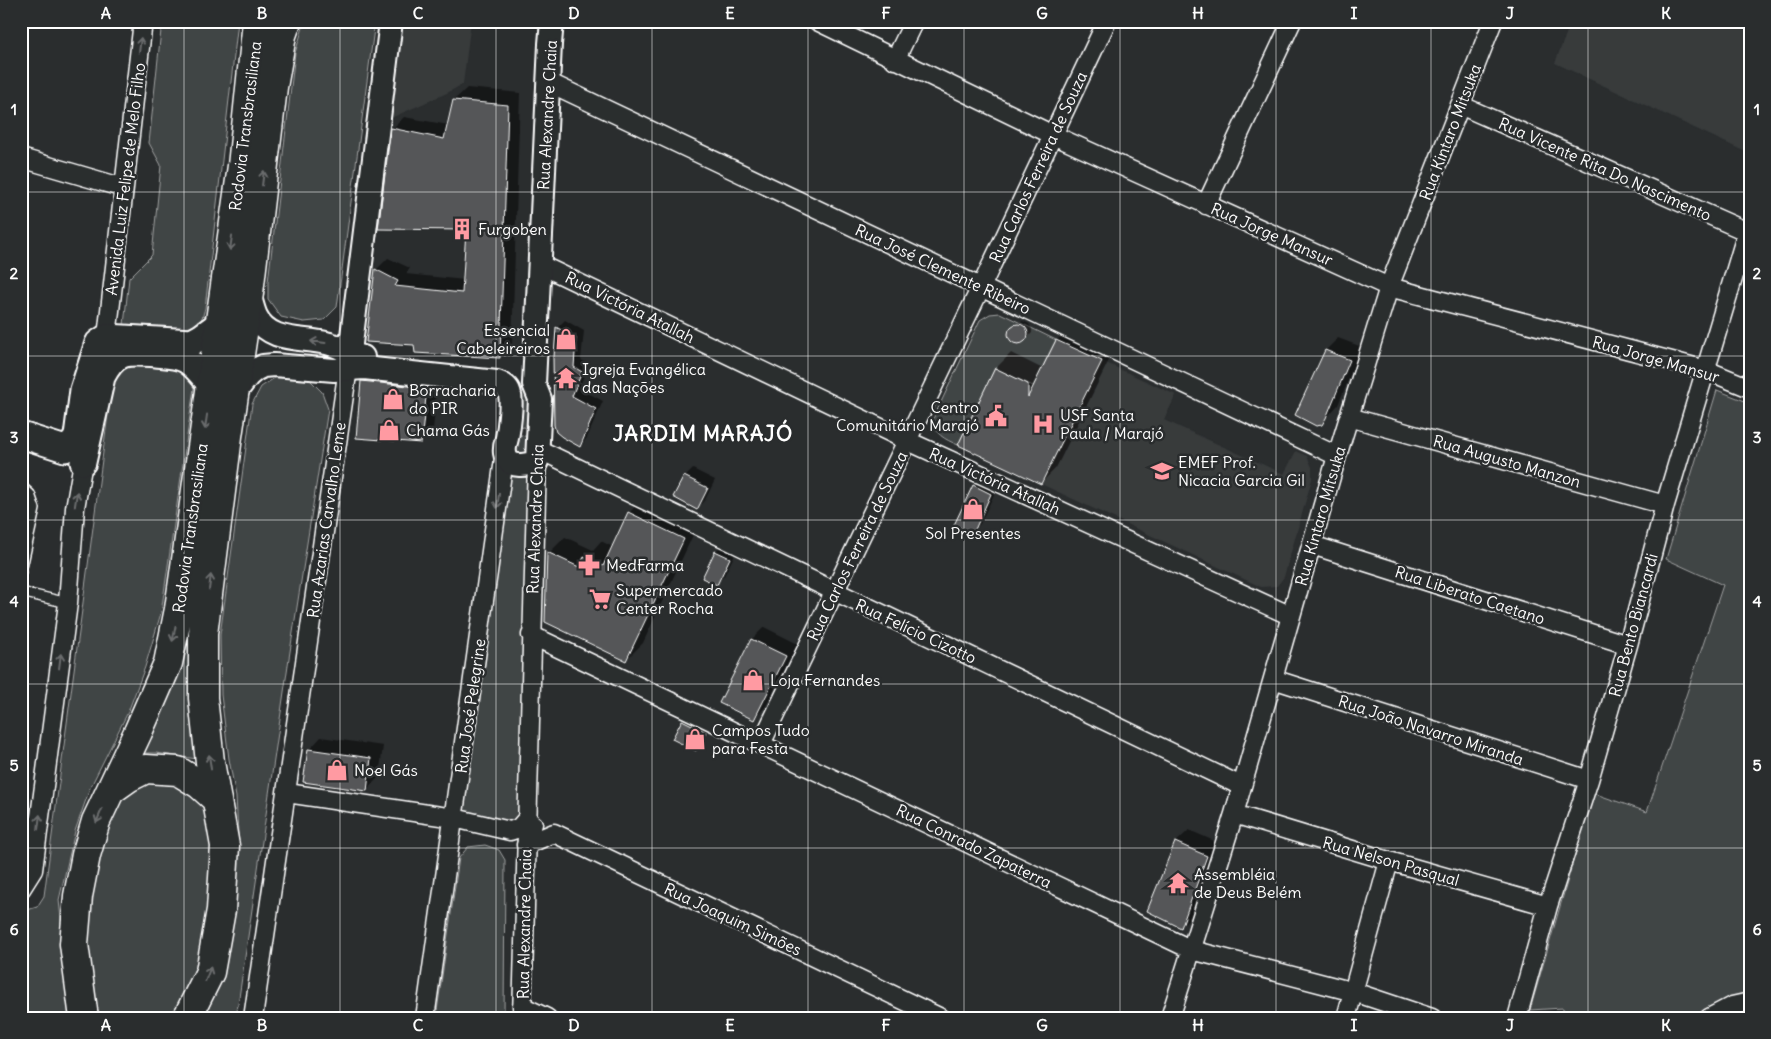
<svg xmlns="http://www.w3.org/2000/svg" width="1771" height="1039" font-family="Delius,sans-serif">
<rect width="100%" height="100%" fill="#2a2d2e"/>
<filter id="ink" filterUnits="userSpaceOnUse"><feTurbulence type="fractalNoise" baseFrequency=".02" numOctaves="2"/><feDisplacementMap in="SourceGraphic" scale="10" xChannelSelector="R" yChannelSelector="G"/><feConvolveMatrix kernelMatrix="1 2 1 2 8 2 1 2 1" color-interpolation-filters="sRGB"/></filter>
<g filter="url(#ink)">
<path fill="#373a3b" d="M402,21H471L463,84L447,93L391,118Z
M1571,21H1750V154L1555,63Z
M1102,361L1176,395L1164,420L1284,474L1296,451L1307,456L1312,467V479L1284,577L1277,586L1261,587L1041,484Z"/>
<path fill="#414445" stroke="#a0a2a2" d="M162,21H238L205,308C203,315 202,321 196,325C185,332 139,326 124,325L129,278L152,255L161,165L149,143Z
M305,21H375L337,307L324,320L304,322L281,317L268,299V282L295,53Z
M1000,313L1056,340L1033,386L995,368L958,445C945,439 934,435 933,419L980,320L990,314Z
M130,363L171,366L186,375L194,388L161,613L145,667L128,712L90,788L75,831L59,900L71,1018H21L23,968L21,967V912L37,907L44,896L113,377Z
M276,377L310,380L322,392L328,409L289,658L236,1018H205L222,974L234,909L239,850L236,797L229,759L221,695L220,635L252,404L261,387Z
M521,388L531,389L534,431L524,427L513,429L515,395Z
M1717,390L1750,403V1018H1566L1563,1008L1530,1010L1593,793L1647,812L1723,585L1666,559Z
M522,435L529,438L532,441L523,462L508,445L517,436Z
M508,473H528L518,814L516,821L508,823L466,815L464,808Z
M189,617L197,759L156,753H142Z
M168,778L208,807L215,854L199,968L174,1018H103L91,1004L83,965L94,851L126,788Z
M485,845L499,850L505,860L504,1018H436L459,858L468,847Z"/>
<path fill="#0007" d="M467,88L520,93L512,345L499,357L415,344L376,270L388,258L410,268L406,274L465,280L468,228L392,129L404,117L449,125L454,100Z
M565,320L584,331L581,360L589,364L579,388L603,401L587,438L580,446L554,418V356L556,354L557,328Z
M1023,321L1029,324L1032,329V333L1022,343L1014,342L1010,335L1018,323Z
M1072,325L1116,346L1056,468L1041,483L960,445L996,368L1011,353L1043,369L1057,340Z
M1338,338L1362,347L1338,405L1321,424L1297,415L1326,350Z
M375,369L438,376L433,430L421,442L363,382Z
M693,469L715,480L705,500L697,508L685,477Z
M982,478L998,486L980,524L972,532L974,486Z
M645,496L699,522L643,643L626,660L549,553L565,537L593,550L601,541L613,547L629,513Z
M724,543L737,550L724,576L716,584L704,577L716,551Z
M764,627L798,644L766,706L754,719L721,702L752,639Z
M686,717L708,728L700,746L696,750L683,721Z
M321,737L383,746L379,777L366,790L309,750Z
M1189,830L1219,843L1193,914L1181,927L1149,910L1176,842Z"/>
<path fill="#555758" stroke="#fff" d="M453,100L508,105L500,358L415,353L414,345L366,342L375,269L398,281L395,286L462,293L466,230L378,229L391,128L444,139Z
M1008 334a10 10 0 1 1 20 0a10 10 0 1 1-20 0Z
M556,327L576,338L574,367L582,372L572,396L596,409L580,447L562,437L556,432L554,425L553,356L554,357Z
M1056,340L1102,361L1041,484L958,445L995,368L1028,384V397Z
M1325,350L1350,360L1326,418L1322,425L1316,426L1295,415Z
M361,381L427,388L421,443L356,438Z
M684,476L708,488L697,510L673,497Z
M973,485L991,494L973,534L954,525Z
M628,512L684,539L626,661L545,622L547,552L579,567L584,557L603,566Z
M715,551L730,558L717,585L702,578Z
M751,639L786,656L754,720L719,703Z
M682,720L706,732L696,751L672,739Z
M308,749L371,758L367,791L303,782Z
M1175,842L1207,856L1181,928L1147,911Z"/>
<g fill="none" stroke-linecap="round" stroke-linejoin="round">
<g stroke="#fff" stroke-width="12">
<path id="service" d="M21,486L30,494L35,509L21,572
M21,592L68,603"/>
</g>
<g stroke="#fff" stroke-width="21">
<path id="minor" d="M817,21L1053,135L1389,287L1706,370L1750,388
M895,60L914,21
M548,82L1337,456
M1460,105L1750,233
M21,158L124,188
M1206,205L1292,21
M539,264L908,441L1291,616
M107,337L143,21
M1349,417L1665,505
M538,449L1241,786
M1312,545L1628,645
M531,635L1192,950L1354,992L1432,1018
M1273,679L1589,780
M761,744L981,287L1107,21
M287,793L454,818L510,831L519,828L526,820L533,824
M1234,814L1389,861L1548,906
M526,845L554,833L941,1018
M21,889L33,870L68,603L75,508L83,462
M522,1006L547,1018
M253,1018L348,368
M425,1018L505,452
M522,1018L537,461
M1170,1018L1234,814L1337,456L1389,287L1493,21
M1346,1018L1389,861
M1517,1018L1548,906L1589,780L1628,645L1665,505L1747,232
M1709,1018L1732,1006L1750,1002"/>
</g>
<g stroke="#fff" stroke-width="26">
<path id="tertiary" d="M249,293C251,300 253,309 256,316C269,343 302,337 326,343C338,345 350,354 363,357
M348,368L391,21
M234,394L248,376L255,370L263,366L274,365L334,370L364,368L497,382C503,384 509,388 510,395C512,404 509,428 507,438C506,442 504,448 505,453C507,469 527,466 537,461L540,399L534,384L550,44L552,21"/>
</g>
<g stroke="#fff" stroke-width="29">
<path id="secondary" d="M21,435L65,449L74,442L77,436L83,390L98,343L107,337L192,342L201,337L220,323
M83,462L102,377C116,349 129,352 156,354C166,355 177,355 186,360C196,366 203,376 211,385"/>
</g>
<g stroke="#fff" stroke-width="31">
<path id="trunk" d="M111,790L128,778L146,769L178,771L199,784L217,800
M84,1018L74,944L78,896L86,855L96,821L138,732L168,663L179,609L242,166L257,21
M187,1018L210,972L221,910L225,846L210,762L203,698V634L228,436L249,293L273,87L282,35L287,21"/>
</g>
<use href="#service" stroke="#2a2d2e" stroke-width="9"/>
<use href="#minor" stroke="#2a2d2e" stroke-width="18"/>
<use href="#tertiary" stroke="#2a2d2e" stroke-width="22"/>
<use href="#secondary" stroke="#2a2d2e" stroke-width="25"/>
<use href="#trunk" stroke="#2a2d2e" stroke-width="28"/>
</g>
<defs><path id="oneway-shaft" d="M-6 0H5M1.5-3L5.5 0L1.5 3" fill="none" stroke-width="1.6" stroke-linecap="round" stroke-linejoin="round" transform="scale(1.25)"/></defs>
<g stroke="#6a6c6d">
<use href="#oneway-shaft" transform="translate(140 45) rotate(-83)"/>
<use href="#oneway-shaft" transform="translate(263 178) rotate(-83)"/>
<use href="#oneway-shaft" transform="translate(231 243) rotate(98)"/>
<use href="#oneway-shaft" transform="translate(318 342) rotate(-173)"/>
<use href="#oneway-shaft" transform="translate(206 422) rotate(98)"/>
<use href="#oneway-shaft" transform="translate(76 499) rotate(-81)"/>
<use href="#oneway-shaft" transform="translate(498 501) rotate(98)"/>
<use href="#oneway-shaft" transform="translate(210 582) rotate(-83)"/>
<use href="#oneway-shaft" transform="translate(174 634) rotate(102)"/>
<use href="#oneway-shaft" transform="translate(60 661) rotate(-83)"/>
<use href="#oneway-shaft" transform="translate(210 762) rotate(-98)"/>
<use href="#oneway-shaft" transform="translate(99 816) rotate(113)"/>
<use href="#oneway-shaft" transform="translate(39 822) rotate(-83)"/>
<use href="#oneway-shaft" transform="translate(208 974) rotate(-69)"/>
</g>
</g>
<path fill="none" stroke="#fff" stroke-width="1" stroke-opacity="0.55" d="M184,21V1018M340,21V1018M496,21V1018M652,21V1018M808,21V1018M964,21V1018M1120,21V1018M1276,21V1018M1431,21V1018M1588,21V1018M21,192H1750M21,356H1750M21,520H1750M21,684H1750M21,848H1750"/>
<defs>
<g id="building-bare" transform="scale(1.725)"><path d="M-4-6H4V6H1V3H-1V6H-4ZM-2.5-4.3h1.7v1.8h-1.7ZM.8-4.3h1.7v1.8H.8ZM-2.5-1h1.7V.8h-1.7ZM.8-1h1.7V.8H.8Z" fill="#ff9aa2" stroke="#2a2d2e" stroke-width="2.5" paint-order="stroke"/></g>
<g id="shop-bare" transform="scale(1.725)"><path d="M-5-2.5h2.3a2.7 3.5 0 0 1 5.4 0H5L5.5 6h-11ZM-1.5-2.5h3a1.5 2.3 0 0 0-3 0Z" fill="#ff9aa2" stroke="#2a2d2e" stroke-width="2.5" paint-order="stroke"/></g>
<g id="temple-bare" transform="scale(1.725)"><path d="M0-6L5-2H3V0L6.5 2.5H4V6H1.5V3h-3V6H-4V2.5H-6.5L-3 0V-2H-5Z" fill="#ff9aa2" stroke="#2a2d2e" stroke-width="2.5" paint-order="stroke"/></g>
<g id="civic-bare" transform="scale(1.725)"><path d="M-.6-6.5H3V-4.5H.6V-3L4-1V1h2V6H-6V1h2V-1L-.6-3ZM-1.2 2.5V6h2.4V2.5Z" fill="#ff9aa2" stroke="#2a2d2e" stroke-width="2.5" paint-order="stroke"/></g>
<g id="hospital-bare" transform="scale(1.725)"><path d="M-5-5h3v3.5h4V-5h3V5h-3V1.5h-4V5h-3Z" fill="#ff9aa2" stroke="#2a2d2e" stroke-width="2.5" paint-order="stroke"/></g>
<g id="school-bare" transform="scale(1.725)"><path d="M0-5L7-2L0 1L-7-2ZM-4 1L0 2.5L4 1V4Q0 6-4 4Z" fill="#ff9aa2" stroke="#2a2d2e" stroke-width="2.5" paint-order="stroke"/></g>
<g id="pharmacy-bare" transform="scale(1.725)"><path d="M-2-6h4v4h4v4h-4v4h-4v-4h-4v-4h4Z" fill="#ff9aa2" stroke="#2a2d2e" stroke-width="2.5" paint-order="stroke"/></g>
<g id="supermarket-bare" transform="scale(1.725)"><path d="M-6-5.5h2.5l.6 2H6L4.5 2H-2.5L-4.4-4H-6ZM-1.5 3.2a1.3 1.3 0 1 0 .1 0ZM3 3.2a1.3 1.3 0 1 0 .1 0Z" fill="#ff9aa2" stroke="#2a2d2e" stroke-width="2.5" paint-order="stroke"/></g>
</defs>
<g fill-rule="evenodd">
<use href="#building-bare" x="462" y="229"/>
<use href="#shop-bare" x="566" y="339"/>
<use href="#temple-bare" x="566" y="378"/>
<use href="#shop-bare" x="393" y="399"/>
<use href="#civic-bare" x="996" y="416"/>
<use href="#hospital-bare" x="1043" y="424"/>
<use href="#shop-bare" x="389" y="430"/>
<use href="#school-bare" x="1162" y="471"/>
<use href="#shop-bare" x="973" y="509"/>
<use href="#pharmacy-bare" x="589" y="565"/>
<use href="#supermarket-bare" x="600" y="599"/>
<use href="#shop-bare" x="753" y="680"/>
<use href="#shop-bare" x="695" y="739"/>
<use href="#shop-bare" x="337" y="770"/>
<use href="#temple-bare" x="1178" y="883"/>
</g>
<g text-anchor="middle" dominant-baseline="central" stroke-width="5" stroke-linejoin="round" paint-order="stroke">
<g font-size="16" fill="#fff" stroke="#2a2d2e">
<text transform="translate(547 115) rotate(-87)">Rua Alexandre Chaia</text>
<text transform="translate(245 126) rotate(-83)">Rodovia Transbrasiliana</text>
<text transform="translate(1450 132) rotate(-69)">Rua Kintaro Mitsuka</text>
<text transform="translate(1038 167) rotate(-65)">Rua Carlos Ferreira de Souza</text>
<text transform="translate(1605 169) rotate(24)">Rua Vicente Rita Do Nascimento</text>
<text transform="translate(125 179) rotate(-83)">Avenida Luiz Felipe de Melo Filho</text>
<text transform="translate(1272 234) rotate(24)">Rua Jorge Mansur</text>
<text transform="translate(943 269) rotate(25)">Rua José Clemente Ribeiro</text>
<text transform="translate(630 307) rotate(26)">Rua Victória Atallah</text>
<text transform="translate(1656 359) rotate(16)">Rua Jorge Mansur</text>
<text transform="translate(1507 461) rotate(16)">Rua Augusto Manzon</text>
<text transform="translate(995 481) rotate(24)">Rua Victória Atallah</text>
<text transform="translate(1320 516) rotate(-74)">Rua Kintaro Mitsuka</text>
<text transform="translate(535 519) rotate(-88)">Rua Alexandre Chaia</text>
<text transform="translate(326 520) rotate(-82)">Rua Azarias Carvalho Leme</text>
<text transform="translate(190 528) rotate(-82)">Rodovia Transbrasiliana</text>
<text transform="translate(857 546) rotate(-64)">Rua Carlos Ferreira de Souza</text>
<text transform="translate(1470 595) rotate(18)">Rua Liberato Caetano</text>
<text transform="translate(1633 625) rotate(-75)">Rua Bento Biancardi</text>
<text transform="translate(916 631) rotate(25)">Rua Felício Cizotto</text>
<text transform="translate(470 706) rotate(-82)">Rua José Pelegrine</text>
<text transform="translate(1431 730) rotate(18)">Rua João Navarro Miranda</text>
<text transform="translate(974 846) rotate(26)">Rua Conrado Zapaterra</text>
<text transform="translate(1391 861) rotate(16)">Rua Nelson Pasqual</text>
<text transform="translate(733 919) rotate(25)">Rua Joaquim Simões</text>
<text transform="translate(524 924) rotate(-89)">Rua Alexandre Chaia</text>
</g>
<g font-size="16" fill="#fff" stroke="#2a2d2e" text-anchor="start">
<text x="478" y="229">Furgoben</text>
<text x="550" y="330" text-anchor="end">Essencial<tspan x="550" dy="18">Cabeleireiros</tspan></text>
<text x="582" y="369">Igreja Evangélica<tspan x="582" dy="18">das Nações</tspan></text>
<text x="409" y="390">Borracharia<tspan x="409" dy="18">do PIR</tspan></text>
<text x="979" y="407" text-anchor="end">Centro<tspan x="979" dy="18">Comunitário Marajó</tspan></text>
<text x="1060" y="415">USF Santa<tspan x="1060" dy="18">Paula / Marajó</tspan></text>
<text x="406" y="430">Chama Gás</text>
<text x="1178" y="462">EMEF Prof.<tspan x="1178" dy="18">Nicacia Garcia Gil</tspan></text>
<text x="973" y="533" text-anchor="middle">Sol Presentes</text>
<text x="606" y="565">MedFarma</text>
<text x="616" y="590">Supermercado<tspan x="616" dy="18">Center Rocha</tspan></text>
<text x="770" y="680">Loja Fernandes</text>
<text x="712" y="730">Campos Tudo<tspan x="712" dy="18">para Festa</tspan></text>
<text x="354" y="770">Noel Gás</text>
<text x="1194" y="874">Assembléia<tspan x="1194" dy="18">de Deus Belém</tspan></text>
</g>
<g font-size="21" font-weight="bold" letter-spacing="1" fill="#fff" stroke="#2a2d2e">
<text x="703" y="433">JARDIM MARAJÓ</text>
</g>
</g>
<rect width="1771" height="1039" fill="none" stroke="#2a2d2e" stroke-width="55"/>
<rect x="28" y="28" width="1716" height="984" fill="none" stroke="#fff" stroke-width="2"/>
<g font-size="16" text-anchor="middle" font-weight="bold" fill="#fff">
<text x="106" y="19">A</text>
<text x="262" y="19">B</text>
<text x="418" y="19">C</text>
<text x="574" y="19">D</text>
<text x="730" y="19">E</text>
<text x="886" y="19">F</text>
<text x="1042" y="19">G</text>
<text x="1198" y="19">H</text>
<text x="1354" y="19">I</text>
<text x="1510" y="19">J</text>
<text x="1666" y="19">K</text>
<text x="14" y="115">1</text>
<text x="1757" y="115">1</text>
<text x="14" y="279">2</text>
<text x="1757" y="279">2</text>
<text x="14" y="443">3</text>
<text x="1757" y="443">3</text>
<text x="14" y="607">4</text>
<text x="1757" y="607">4</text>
<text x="14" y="771">5</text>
<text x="1757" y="771">5</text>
<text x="14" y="935">6</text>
<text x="1757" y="935">6</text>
<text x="106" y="1031">A</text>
<text x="262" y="1031">B</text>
<text x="418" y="1031">C</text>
<text x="574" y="1031">D</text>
<text x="730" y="1031">E</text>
<text x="886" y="1031">F</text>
<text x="1042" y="1031">G</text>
<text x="1198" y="1031">H</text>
<text x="1354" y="1031">I</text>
<text x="1510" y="1031">J</text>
<text x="1666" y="1031">K</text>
</g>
</svg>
